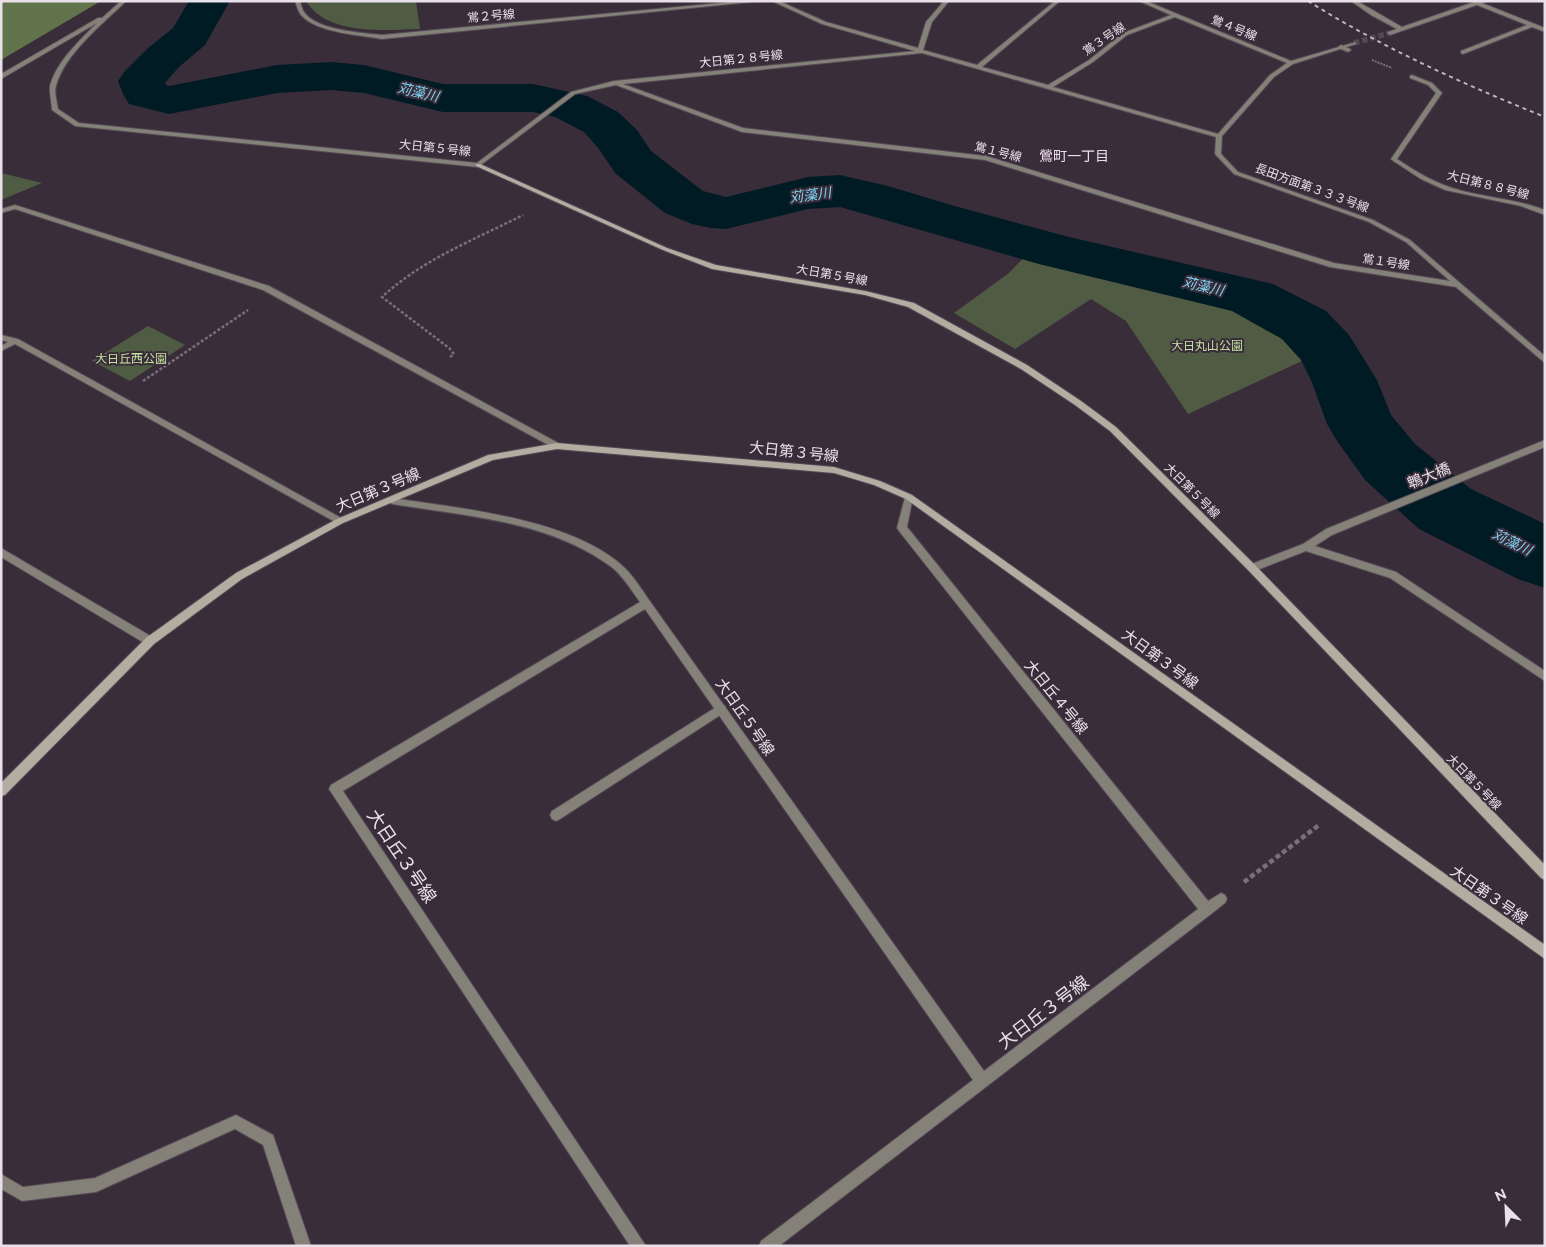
<svg xmlns="http://www.w3.org/2000/svg" width="1546" height="1247" font-family="Raleway,'Noto Sans JP',sans-serif">
<rect width="100%" height="100%" fill="#3a2d3a"/>
<path fill="#505b44" d="M306,1H416L420,29C385,30 327,36 306,1Z
M1,173L42,183L1,200Z
M1032,249L1243,301L1292,328L1311,346L1306,359L1188,414L1126,321L1091,299L1015,349L954,313L1009,273Z
M148,326L185,345L130,381L92,361Z"/>
<path fill="#61734b" d="M1,1H101L1,60Z"/>
<g fill="none" stroke-linecap="round" stroke-linejoin="round">
<path fill="#011b25" fill-rule="evenodd" d="M189,1H230L205,45L179,67L165,83L166,85L169,86L277,65L331,62L364,65L443,84H533L587,96L618,112L637,130L651,151L703,191L726,197L808,177L840,175L888,186L951,205L1069,237L1273,284L1326,311L1349,335L1377,380L1391,415L1415,444L1471,489L1545,524V588L1518,579L1419,529L1365,480L1337,441L1327,424L1311,380L1301,360L1282,339L1232,311L1039,264L840,207L808,209L726,229L711,228L692,224L665,213L615,173L599,149L584,132L555,117L533,112H443L364,93L331,90L277,93L169,114L129,104L123,94L118,81L125,71L147,49L173,28Z"/>
<path stroke="#544854" stroke-width="5.5" stroke-dasharray="5.5 3" stroke-linecap="butt" d="M1354,43L1390,33"/>
<g stroke="#564a56" stroke-width="2">
<path id="lane" d="M1341,45L1350,49L1351,50L1348,52L1339,48L1338,47Z
M721,704L725,706L726,709L725,712L560,819L556,821L552,819L550,815L552,811Z
M236,1115L273,1135L311,1246H296L263,1145L235,1129L96,1192L22,1201L1,1189V1174L23,1187L95,1178Z"/>
</g>
<g stroke="#564a56" stroke-width="2">
<path id="street" d="M121,1H126C103,24 65,53 56,86C54,93 57,102 58,109L79,123L477,163L571,92L614,81L915,51L822,24L772,1H779L826,22L918,48L926,22L944,1H949L932,22L923,50L977,65L1055,1H1060L982,67L1048,85L1089,60L1123,33L1171,15L1139,1H1146L1291,61L1356,42V44L1293,64L1274,77L1222,136L1221,154L1238,172L1373,220L1410,240L1545,356V363L1456,287L1330,267L985,160L742,132L616,85L575,94L478,167L75,126L52,110C52,103 49,94 50,86C56,62 80,40 97,23L1,79V74L98,18H102ZM1175,17L1287,63L1270,75L1218,134L1053,87L1093,62L1127,35ZM922,53L1216,137L1215,154L1234,174L1369,222L1406,242L1450,281L1334,263L986,156L743,128L623,84Z
M295,1H300C301,5 302,9 304,12C316,30 362,33 382,35L741,1H761L382,39C360,35 318,33 302,16C298,12 297,6 295,1Z
M1351,1H1357L1402,27L1474,2L1486,1L1482,3L1545,28V32L1532,27L1463,54L1461,53V51L1527,25L1477,5L1390,35L1387,33L1388,32L1397,29L1371,15Z
M1412,75L1432,83L1442,93L1397,159C1416,172 1437,184 1459,190C1488,198 1517,199 1545,210V215L1521,206L1445,190L1421,179L1392,160L1391,159L1436,93L1428,85L1410,78V76Z
M15,205L269,286L560,444L561,446L560,448H554L263,290L15,209L1,213V209Z
M1,335L18,339L343,519L345,521L343,523H337L15,344L1,351V346L8,342L1,340Z
M1545,440V447L1332,535L1315,546L1396,572L1545,671V681L1390,578L1306,551L1252,572L1247,568L1249,565L1303,544L1326,529Z
M909,494L913,497L907,527L1208,901L1221,893L1225,895L1227,899L1225,903L1211,914L779,1246H759L761,1241L973,1080L645,609L343,791L646,1246H630L329,789L331,785L640,602C632,591 624,578 614,569C608,564 601,560 595,556C535,520 460,515 392,504L387,501L392,498C459,508 564,518 618,562C631,572 640,587 649,600L984,1071L1198,909L899,531L897,528L905,497Z
M1,548L154,638L155,641L154,644H146L1,557Z"/>
</g>
<g stroke="#564a56" stroke-width="2">
<path id="secondary" d="M476,164H480L667,248L716,265L865,291L914,303L1027,365L1081,401L1116,427L1255,565L1545,865V880L1541,878L1249,571L1110,431L1075,405L1021,369L908,307L865,295L712,269L663,250L476,166Z
M557,443L834,467L880,481L912,495L1545,945V959L906,499L874,485L834,473L557,449L493,460L343,523L242,579L154,644L5,795L1,796V783L146,638L236,573L337,519L488,455Z"/>
</g>
<path stroke="#7a6f7a" stroke-width="2" stroke-dasharray="2 1" stroke-linecap="butt" d="M1372,60L1392,68"/>
<path stroke="#7a6f7a" stroke-width="2.5" stroke-dasharray="3 2" stroke-linecap="butt" d="M450,357L454,354L449,348L382,297C423,259 474,240 523,215
M143,381L248,310"/>
<path stroke="#7a6f7a" stroke-width="4.5" stroke-dasharray="5 3" stroke-linecap="butt" d="M1244,882L1319,825"/>
<use href="#lane" fill="#838178" fill-rule="evenodd"/>
<use href="#street" fill="#838178" fill-rule="evenodd"/>
<use href="#secondary" fill="#b1ada0" fill-rule="evenodd"/>
<path stroke="#bdb4bd" stroke-width="2" stroke-dasharray="4 4" stroke-linecap="butt" d="M1308,1C1383,48 1463,84 1545,117"/>
</g>
<g text-anchor="middle" dominant-baseline="central" stroke-width="4" stroke-linejoin="round" paint-order="stroke">
<g font-size="12" fill="#e9e1e9" stroke="#3a2d3a">
<text transform="translate(491 16) rotate(-5)">鴬２号線</text>
<text transform="translate(1234 28) rotate(22)">鶯４号線</text>
<text transform="translate(1104 39) rotate(-34)">鴬３号線</text>
<text transform="translate(741 59) rotate(-6)">大日第２８号線</text>
<text transform="translate(435 148) rotate(6)">大日第５号線</text>
<text transform="translate(998 152) rotate(14)">鴬１号線</text>
<text transform="translate(1488 185) rotate(14)">大日第８８号線</text>
<text transform="translate(1312 188) rotate(20)">長田方面第３３３号線</text>
<text transform="translate(1386 262) rotate(9)">鴬１号線</text>
<text transform="translate(832 275) rotate(10)">大日第５号線</text>
<text transform="translate(1192 491) rotate(45)">大日第５号線</text>
<text transform="translate(1474 782) rotate(46)">大日第５号線</text>
</g>
<g font-size="12" fill="#c2e29f" stroke="#3a2d3a">
<text x="1207" y="346">大日丸山公園</text>
<text x="131" y="359">大日丘西公園</text>
</g>
<g font-size="14" font-style="italic" fill="#7ed3f4" stroke="#3a2d3a">
<text transform="translate(418 92) rotate(13)">苅藻川</text>
<text transform="translate(810 195) rotate(-8)">苅藻川</text>
<text transform="translate(1203 286) rotate(13)">苅藻川</text>
<text transform="translate(1512 542) rotate(26)">苅藻川</text>
</g>
<g font-size="14" fill="#eddced" stroke="#3a2d3a">
<text x="1074" y="156">鶯町一丁目</text>
</g>
<g font-size="15" fill="#e9e1e9" stroke="#3a2d3a">
<text transform="translate(794 452) rotate(6)">大日第３号線</text>
<text transform="translate(1429 476) rotate(-22)">鵯大橋</text>
<text transform="translate(378 490) rotate(-23)">大日第３号線</text>
<text transform="translate(1160 659) rotate(36)">大日第３号線</text>
<text transform="translate(1056 697) rotate(51)">大日丘４号線</text>
<text transform="translate(745 717) rotate(55)">大日丘５号線</text>
<text transform="translate(1489 895) rotate(35)">大日第３号線</text>
</g>
<g font-size="18" fill="#e9e1e9" stroke="#3a2d3a">
<text transform="translate(402 856) rotate(56)">大日丘３号線</text>
<text transform="translate(1043 1012) rotate(-37)">大日丘３号線</text>
</g>
</g>
<rect width="1546" height="1247" fill="none" stroke="#e9e1e9" stroke-width="5"/>
<g transform="translate(1506 1207) rotate(336)" stroke="#3a2d3a" stroke-width="4" paint-order="stroke">
<path d="M0-4L9 19L0 12L-9 19Z" fill="#e9e1e9"/>
<text y="-8" font-size="14" font-weight="bold" text-anchor="middle" fill="#e9e1e9">N</text>
</g>
</svg>
